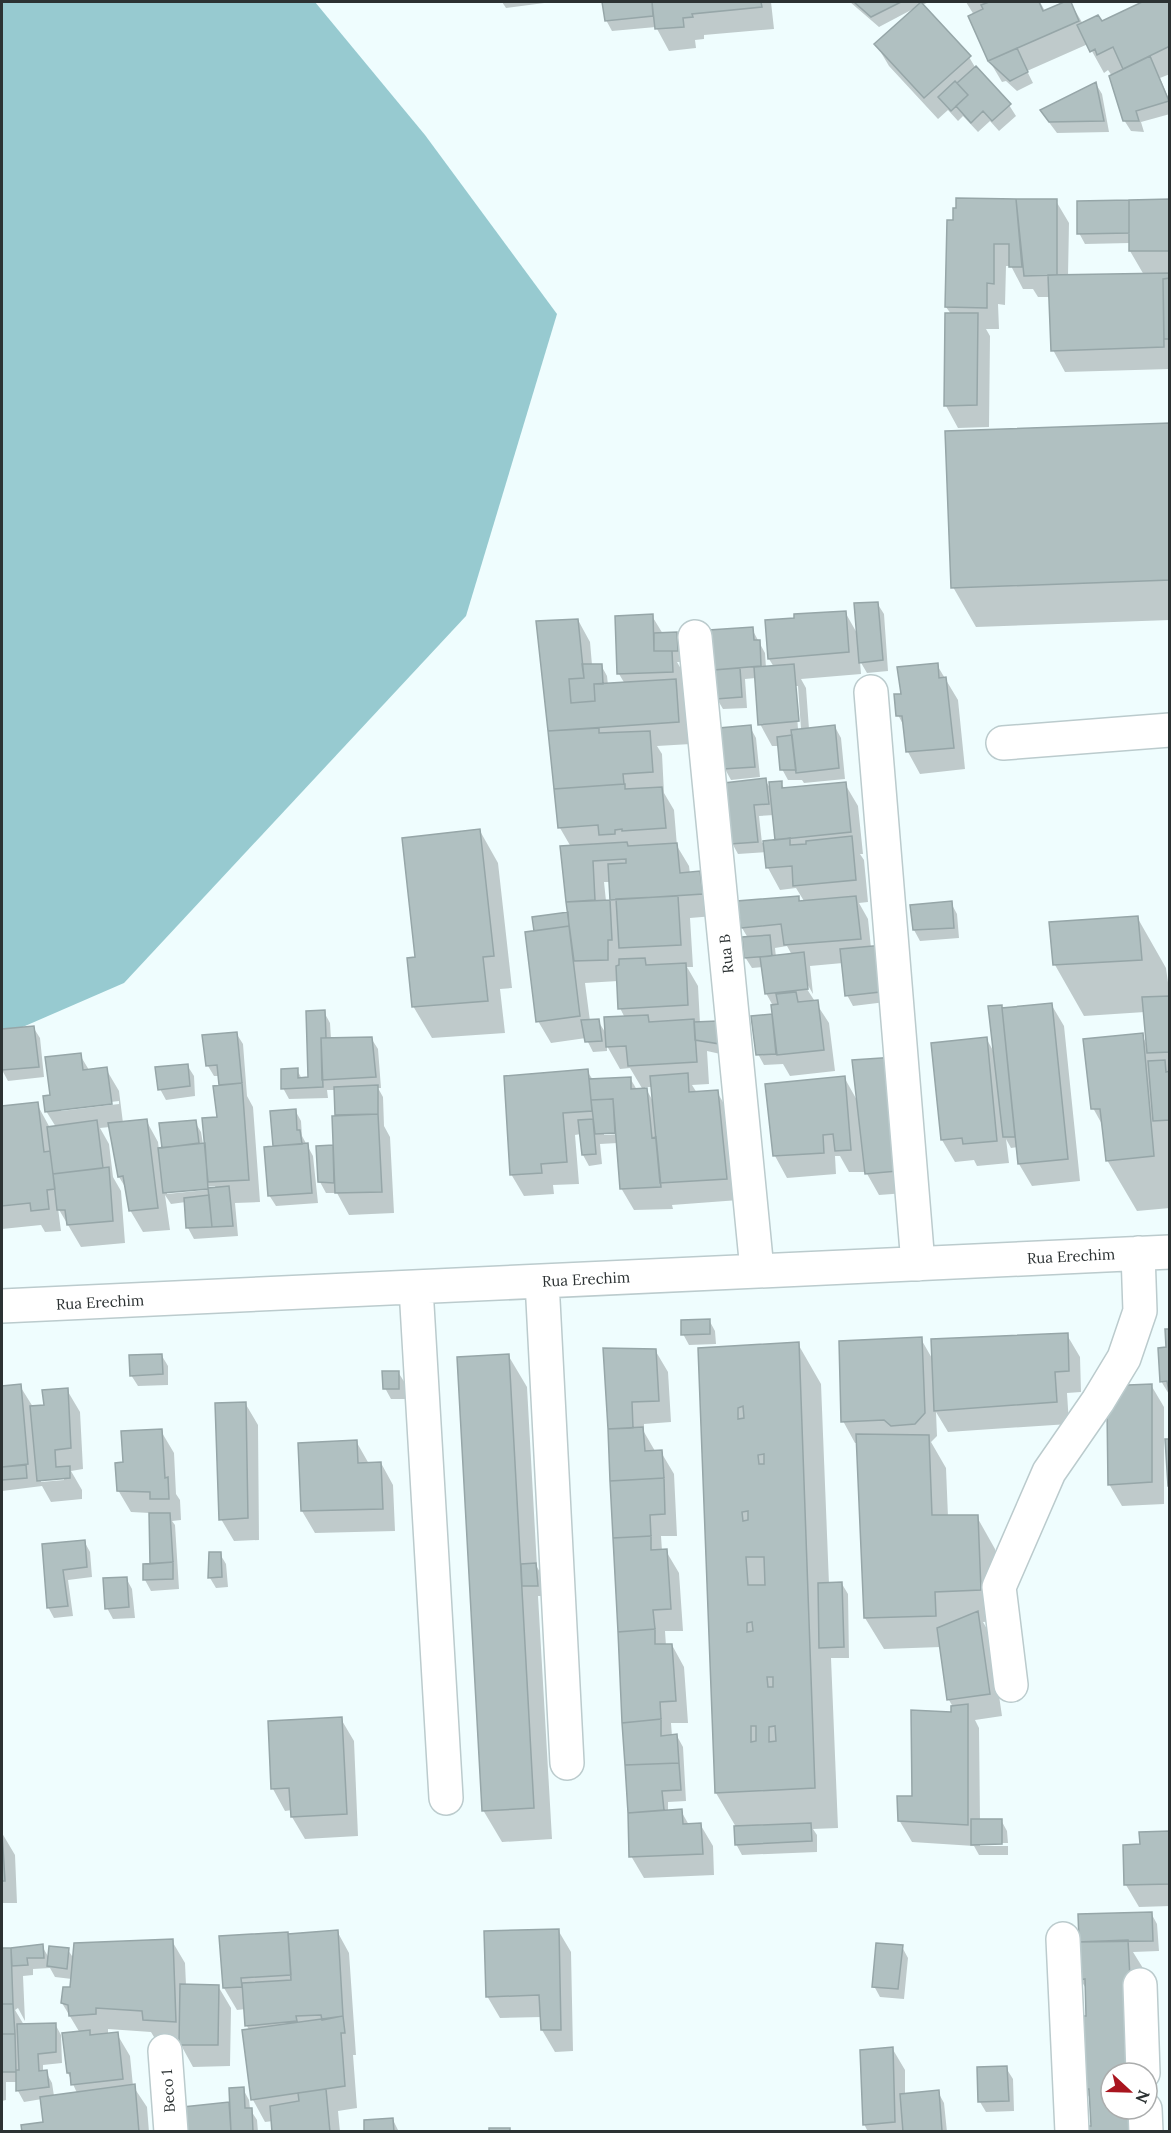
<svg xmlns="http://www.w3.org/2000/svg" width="1171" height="2133" font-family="Lora,serif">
<rect width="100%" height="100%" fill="#effdfe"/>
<path fill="#97cad0" d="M2,2H315L425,135L557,314L466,616L124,983L2,1036Z"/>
<path fill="#0003" fill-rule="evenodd" d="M502,2H552L506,8Z
M603,2H771L774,29L704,35V39L695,40L696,48L669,51L656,27L612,31L606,20Z
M850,2H929L922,5L969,57L975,67L1009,105L1016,116L999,131L990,121L978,132L963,116L958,121L948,110L938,119L889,66L876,44L913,9L879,27Z
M966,2H1040L1045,11L1070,2L1083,24L1101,23L1145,2H1170V74L1160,78L1170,102V114L1141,122L1144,132L1131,131L1124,120L1112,76L1108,70L1104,73L1088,44L1027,71L1033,83L1017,91L1006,81L1002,82L989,60L974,15Z
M1096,84L1102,94L1109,132L1057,133L1048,121Z
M958,199L1056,201L1069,223L1068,276L1144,275L1130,251V243L1085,244L1079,233L1170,201V369L1065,372L1053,350L1051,297H1038L1033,289H1023L1011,266H1006L1005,305L998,304L999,329H986L990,336L989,427L958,428L946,406L951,314L946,307Z
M1170,424V620L976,627L953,587Z
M877,603L884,614L888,671L867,673L860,661L861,674L801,679L806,688L809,729L835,727L841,738L845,779L804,783L802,780H788L782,769L779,746H772L760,724L756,678L745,679L747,708L723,709L717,699L711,632L752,629L765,653L766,668L774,667L769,659L845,612L858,635ZM795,686H798L801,729H798Z
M652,616L663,634H676L682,645L683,662H677L684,674L685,693H683L688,703L691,744L657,746L662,754L664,793L674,810L677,846L689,866L690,874L699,873L712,895L714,916L690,918L693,967H687L698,986L700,1023L716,1022L725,1055L707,1051L709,1084L692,1085L697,1093L717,1092L730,1114L739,1200L672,1205L673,1209L634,1210L621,1188L618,1143L600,1144L602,1164L589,1166L583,1155L581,1134L575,1135L579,1184L553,1185L554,1194L524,1196L511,1174L587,1071L593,1080L630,1078L637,1090H643L630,1068L620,1069L607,1046V1051L593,1052L586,1038L551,1043L538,1021L537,932L570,916L562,847H571L560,828L537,623L578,620L590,642L592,665H601L607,676L608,685L625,684L619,674ZM604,882H610L611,901H606ZM618,981L620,1008L625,1018L607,1035L598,1021H590L585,983ZM645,1087H652L654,1103ZM623,1131V1134L604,1135V1132Z
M937,665L958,700L965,769L920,774L908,752L905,728L898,715L902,695Z
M750,727L756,738L760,777L731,780L725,769Z
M765,780L772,791L781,783L785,790L845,784L858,806L863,854H860L864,860L868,902L859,903L868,919L871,948L894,1001L853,1006L847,995L843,963L810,966L813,994L806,982L803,983L829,1023L835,1071L790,1076L783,1064L764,1065L758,1054L771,1016L774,1022L773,1006L766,993L763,967L752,968L745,957L748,938L742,928L798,897L801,902L804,901L796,888L780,890L768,868L766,852L738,854L732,843ZM774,815L777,841L762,843L759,816ZM787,946L792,955L776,957L775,948Z
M480,831L498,863L512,988L500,989L505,1033L432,1038L413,1006L416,959Z
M951,903L957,914L959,938L920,941L914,930Z
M1137,917L1166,968L1170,997V1208L1137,1211L1107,1160L1103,1126L1093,1108L1142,1035L1147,1045L1145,1012L1084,1016L1055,965Z
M1051,1004L1064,1026L1080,1181L1032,1186L1019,1164L1018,1147L1011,1148L1006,1139L1009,1163L977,1166L974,1160L955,1162L942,1140L986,1038L995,1054L1001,1006L1003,1010Z
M324,1012L330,1023L331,1039L371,1038L378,1049L381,1088H378L383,1097L384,1126L390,1137L394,1213L349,1215L337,1193H326L320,1182L318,1148L335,1146L337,1117L336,1090H327L328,1098L289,1099L283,1088L297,1070L302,1079H309Z
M33,1027L40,1038L44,1077L8,1081L2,1070V1031Z
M236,1033L243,1044L247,1096L253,1107L260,1202L235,1203L238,1236L194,1239L188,1228L186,1202L171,1204L165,1195L170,1230L143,1232L130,1210L127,1190L119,1177L110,1127L100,1128L109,1144L113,1177L121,1191L125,1243L81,1247L58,1208L61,1231L45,1232L41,1225L2,1229V1108L37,1104L50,1128L56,1127L46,1111L52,1096L80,1055L89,1070L106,1069L119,1091L123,1123L146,1120L158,1142L159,1150L195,1122L201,1132L203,1144H206L219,1119L220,1087L219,1076H214L208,1066ZM119,1101V1104L61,1111V1108ZM215,1186L216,1189L167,1194V1191Z
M187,1065L194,1076L195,1096L166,1100L160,1089Z
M844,1077L858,1102L919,1192L879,1195L866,1172H849L840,1156H835L836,1174L787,1178L775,1156Z
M295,1110L301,1121L302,1136L313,1156L318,1203L276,1206L269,1195L275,1148L272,1112Z
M709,1320L715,1331L716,1344L689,1345L683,1334Z
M1067,1335L1080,1357L1081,1392L1067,1393L1069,1424L948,1432L936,1412L937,1436L931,1442L946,1468L948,1517H977L995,1549L999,1621L983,1622L990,1634L1002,1716L975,1720L979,1728L980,1820H1001L1007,1831L1008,1843H980V1846H1008V1855H979L974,1846L912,1842L899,1820L913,1798L952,1714L953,1707L949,1700L941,1647L884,1649L865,1618L858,1443H855L843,1421L921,1339L933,1360Z
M798,1344L821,1384L829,1584H842L848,1594L849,1658H831L838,1828L813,1829L817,1835V1852L742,1855L736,1844V1827L716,1793L700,1349Z
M1167,1349L1170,1396L1161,1381Z
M605,1350H655L668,1372L671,1422L644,1424V1432L655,1451L661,1452L674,1474L677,1536H661L662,1551H666L679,1573L683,1631H665L666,1646L672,1645L684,1667L688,1723H671L672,1736H677L683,1747L686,1801L668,1802V1812L681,1811L689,1825L700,1824L713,1846L714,1875L644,1878L631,1856Z
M508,1355L527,1387L537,1567L542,1576L543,1596H538L552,1839L502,1842L483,1810Z
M162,1356L168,1366V1385L138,1386L131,1375Z
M398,1372L405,1383V1399H391L385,1388Z
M1151,1385L1164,1407V1504L1122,1506L1109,1484Z
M20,1386L33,1407L46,1406L67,1390L80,1412L83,1469L71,1471L82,1490V1499L51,1502L42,1486L2,1491V1388ZM64,1477V1480L41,1482V1479Z
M245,1403L258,1425L259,1540L234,1541L221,1519Z
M161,1431L174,1453L176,1494L180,1500L181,1520L172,1521L175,1525L179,1589L151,1591L145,1580L152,1565L150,1513L131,1512L118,1490Z
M356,1441L369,1464L381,1463L393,1485L395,1531L315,1533L302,1511L299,1444Z
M84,1541L90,1552L92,1577L68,1580L73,1616L54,1618L48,1607L43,1545Z
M220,1554L226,1564L228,1587L216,1588L210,1578Z
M126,1578L132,1589L135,1618L113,1619L107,1608Z
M341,1719L354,1741L358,1836L305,1839L292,1817V1810L285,1811L273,1789Z
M1170,1832V1906L1139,1907L1126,1885L1142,1846Z
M2,1833L15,1855L17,1903H2Z
M1151,1913L1157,1924L1159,1951L1133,1952L1146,1973L1153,2132L1093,2127L1091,2100L1084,2089L1088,2017L1087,1990L1080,1979ZM1111,2073H1147V2109H1111Z
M558,1930L571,1952L573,2051L555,2052L542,2030V2017L500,2018L487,1996Z
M337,1931L349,1953L356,2055H353L357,2108L338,2111L340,2132H274L273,2121L265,2122L253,2100L243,2031L249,2030L247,2026L246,2009L237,2010L224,1988L221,1938Z
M172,1941L185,1963L186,1985L218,1986L231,2008L230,2066L193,2067L181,2045L157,2042L151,2032L108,2029V2035L117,2034L130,2056L133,2086L147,2107L149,2132H24L45,2123L42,2099L24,2102L18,2091L17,2082H6V2100L2,2101V1950L42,1946L49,1958L68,1950L74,1959ZM50,1968L55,1977L72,1979L71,1989L62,2003L80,2033L68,2073L77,2093L54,2096L52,2083L46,2072H43V2065L62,2063L61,2035L55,2024L24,2025L15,2010L18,2008L25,2021L23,1976L33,1975V1969Z
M902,1947L908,1958L904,1999L880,1997L874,1986Z
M892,2048L905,2070V2095L938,2092L944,2103L947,2132H868L864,2124Z
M1006,2068L1013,2079L1014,2111L986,2112L980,2102Z
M243,2089L249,2100L250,2109L257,2120L258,2132H188L185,2108L231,2104Z
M393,2120L399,2132H365Z"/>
<path fill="#b0c0c1" stroke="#96a6a8" stroke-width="1.5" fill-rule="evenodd" d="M602,2H652L653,16L605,21Z
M652,2H761L762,7L692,14L693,17L683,18L684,27L655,29Z
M854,2H901L871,17Z
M921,2L971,56L924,98L874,44Z
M989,2H1039L1043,11L1064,2H1071L1079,21L988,61L968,16L983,9L981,5Z
M1142,2H1170V46L1123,69L1113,47L1097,55L1095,49L1090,52L1077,25L1098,15L1102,21Z
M1017,48L1028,72L1010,81L988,61Z
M1150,56L1169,101L1136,111L1139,121H1123L1109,76Z
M976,66L1011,104L992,121L983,111L971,123L956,106L968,95L957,83Z
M955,81L968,95L951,111L938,97Z
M1096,82L1104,121L1049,122L1040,110Z
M956,198L1016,199L1022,267H1009V244H994V284L987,283V308L945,307L947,220H953V208H956Z
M1016,199H1057V275L1024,276Z
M1170,199V251H1129V200Z
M1129,200V233L1077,234V201Z
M1170,273V278L1163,279L1164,347L1051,351L1048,275Z
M1170,278V339H1164L1163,279Z
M945,313H978L977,405L944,406Z
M1170,423V580L951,588L945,431Z
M878,602L883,660L859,663L854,603Z
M846,611L849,652L768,659L765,620L794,618V614Z
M653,614L654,651H672L673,672L617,674L615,616Z
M578,619L584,678L569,679L571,703L595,701L594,684L676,679L679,722L548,731L536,621Z
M753,627L754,640H760L761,666L713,670L709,630Z
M677,632L678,651H654V633Z
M938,663L939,678L946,677L954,748L906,752L902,716H896L894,694H901L897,667Z
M582,664H602L603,684H594L595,701L571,703L569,679L584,678Z
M794,664L799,721L758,725L754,667Z
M740,668L742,697L716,699L713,670Z
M751,725L755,767L723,769L719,728Z
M835,725L839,768L796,773L791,730Z
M599,728V733L650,731L653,772L623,774L624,784L554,789L548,731Z
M792,735L796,770H780L777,737Z
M766,778L769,804L754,805L758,842L730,844L724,783Z
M782,781V788L846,782L851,832L775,840L769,782Z
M624,784H625V789L662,787L666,828L622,831V829L615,830V834L599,835L598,825L558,828L554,789Z
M480,829L494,956L483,957L488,1001L412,1007L407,958L415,957L402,838Z
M852,836L856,880L793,886L792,866L766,868L763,841L790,838V845L806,844V841Z
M627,842L628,846L677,843L680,873L700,871L703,894L610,900L608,864L626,863V859L593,861L595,900L566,902L560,846Z
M678,896L681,945L619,948L616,899Z
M799,896V901L856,896L861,939L784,945L781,924L741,928L737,901Z
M610,900L612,940H608V960L574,961L566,902Z
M952,901L954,928L913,930L910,905Z
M568,912L569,926L534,931L532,917Z
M1138,916L1142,960L1053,965L1049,922Z
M569,926L580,1016L536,1022L525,932Z
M770,935L772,956L744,958L742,937Z
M884,945L889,991L845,996L840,949Z
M804,952L808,989L765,994L760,957Z
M645,958L646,965L686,963L688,1005L618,1009L616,966L619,965V959Z
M796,992L798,1002L818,1000L824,1050L777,1055L771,1005L778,1004L776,994Z
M1170,996V1052L1147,1053L1142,997Z
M1052,1003L1068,1159L1018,1164L1002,1008Z
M1002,1005V1008L1015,1137H1003L988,1006Z
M325,1010L326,1038H321L323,1087L281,1089V1069L298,1068V1078L308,1077L306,1011Z
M772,1014L776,1054L756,1055L751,1016Z
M648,1015L649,1022L694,1019L697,1062L628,1066L626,1046L606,1047L604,1017Z
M599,1019L602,1041L585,1042L581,1020Z
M717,1021L720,1044L695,1040L694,1022Z
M34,1026L39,1067L2,1070V1029Z
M237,1032L242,1083L219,1085L217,1065L206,1066L202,1035Z
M1143,1033L1154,1156L1106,1161L1100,1109H1091L1083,1039Z
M372,1037L376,1077L322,1080L321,1038Z
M987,1037L997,1141L963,1144L962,1138L941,1140L931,1043Z
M81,1053L83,1070L107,1067L112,1104L45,1112L43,1096L50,1095L45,1057Z
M896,1057L908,1170L865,1174L852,1060Z
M1165,1060L1166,1072L1170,1071V1120L1153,1121L1148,1061Z
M188,1064L190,1086L158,1090L155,1067Z
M588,1069L592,1111L563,1113L567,1162L541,1164L542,1173L510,1175L504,1076Z
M688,1073L689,1092L718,1090L727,1179L660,1183L650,1076Z
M845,1076L851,1150L835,1151L833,1134L823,1135L824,1153L773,1156L765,1084Z
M631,1077V1089L647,1088L652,1138L656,1137L661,1187L620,1189L613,1099L591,1100L589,1079Z
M242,1083L249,1180L208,1182L202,1118L217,1117L213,1086Z
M378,1085V1114L335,1115L334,1087Z
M613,1099L615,1133L595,1134L591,1100Z
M38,1102L44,1152L50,1151L55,1189L47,1190L49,1209L31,1211L30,1203L2,1206V1106Z
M296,1109L297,1130H300L302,1144L273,1146L270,1111Z
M378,1114L382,1192L335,1193L332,1116Z
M147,1119L158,1208L129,1211L123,1176L118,1177L108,1123Z
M593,1119L596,1154L582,1155L578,1120Z
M97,1120L103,1168L53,1174L47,1127Z
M196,1120L199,1143L162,1148L159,1123Z
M205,1143L208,1189L163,1193L158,1148Z
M308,1143L312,1193L268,1196L264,1147Z
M333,1145L334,1183L318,1182L316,1146Z
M109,1167L113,1221L67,1225L65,1210H57L53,1174Z
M229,1186L233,1226L212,1227L208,1188Z
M209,1195L212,1227L186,1228L184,1198Z
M710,1319V1334L681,1335V1320Z
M1165,1329H1170V1399L1167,1381L1160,1382L1158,1348L1166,1347Z
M1068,1333L1069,1371L1055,1372L1057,1402L934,1411L931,1339Z
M922,1337L925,1413L915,1424L891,1426L884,1420L841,1422L839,1341Z
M799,1342L815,1788L715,1793L698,1348ZM743,1406L744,1418L738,1419V1408ZM764,1454V1464H759L758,1455ZM748,1511V1520L743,1521L742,1512ZM746,1557H764L765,1585H748ZM752,1622L753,1631L747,1632V1623ZM767,1677H773V1687H768ZM751,1726H756V1741L751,1742ZM775,1726L776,1741L769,1742V1727Z
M603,1348L656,1349L659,1401L632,1402L633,1428L608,1429Z
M162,1354L163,1374L130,1376L129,1355Z
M509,1354L534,1808L482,1811L457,1357Z
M382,1371H399V1389H383Z
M21,1384L28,1464L2,1467V1386Z
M1152,1384V1482L1108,1485L1107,1409L1128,1385Z
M68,1388L71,1448L55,1450L56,1467L70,1466V1478L37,1481L30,1406L44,1405L42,1390Z
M246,1402L248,1518L219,1520L215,1403Z
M643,1427L645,1451L662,1450L664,1478L610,1481L608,1429Z
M162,1429L165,1478L168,1477L169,1499H150V1492L117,1491L115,1463L123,1462L121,1431Z
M856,1434L929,1435L932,1515H978L981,1590L935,1592L936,1616L864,1618Z
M1165,1439H1170V1486H1168Z
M357,1440L358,1463L381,1462L383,1509L301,1511L298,1443Z
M26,1465L27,1478L2,1480V1467Z
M664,1478L665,1514L650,1515L651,1536L613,1538L610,1481Z
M149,1513H170L173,1562L150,1564Z
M651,1536V1550L667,1549L671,1609L653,1610L655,1629L618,1632L613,1538Z
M85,1540L87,1567L63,1570L68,1606L47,1608L42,1544Z
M209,1552H221L222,1577L208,1578Z
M173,1562V1579L143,1580V1564Z
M536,1563L538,1586H522L521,1564Z
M127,1577L129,1607L105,1609L103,1578Z
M842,1582L844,1647L819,1648L818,1583Z
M978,1611L990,1694L947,1700L937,1628Z
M655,1629V1644H672L676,1701L660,1702L661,1719L622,1723L618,1632Z
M968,1704V1825L898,1821L897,1796H912L911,1710L951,1712V1706Z
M342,1717L347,1814L291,1817L289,1788L271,1789L268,1721Z
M661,1719V1736L677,1734L679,1763L625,1765L622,1723Z
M679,1763L681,1790L662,1791L664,1810L628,1813L625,1765Z
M682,1809L683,1824L701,1823L703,1854L629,1857L628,1813Z
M971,1819H1002V1844L971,1845Z
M811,1823L812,1841L735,1845L734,1826Z
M1170,1831V1884L1124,1885L1123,1845L1140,1844L1139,1832Z
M2,1832L5,1881H2Z
M1152,1912L1153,1941L1079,1942L1078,1914Z
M559,1929L561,2030H541L539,1995L486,1997L484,1931Z
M338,1930L343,2016L322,2020L321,2015L296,2016L297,2021L245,2026L242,1983L291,1980L288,1934Z
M288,1932L291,1975L241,1978L242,1987L223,1988L219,1936Z
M173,1939L176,2022L143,2020L142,2011L96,2008V2014L69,2016L68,2005L61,2003L63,1987H70L74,1943Z
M1128,1940L1135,2073H1111V2109H1136L1137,2132H1085L1084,2126H1091L1089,2089H1083L1080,2016H1086L1085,1979L1079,1980L1078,1942Z
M876,1943L903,1945L898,1989L872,1987Z
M43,1944L44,1958H27L28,1965L12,1966L11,1948Z
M49,1946L69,1948L67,1969L47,1966Z
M2,1948H11L13,2004H2Z
M180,1984L219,1985L218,2045H179Z
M2,2004H13L15,2034H2Z
M343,2016L345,2033H341L345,2086L251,2100L242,2030Z
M56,2023V2052L38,2054L39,2071L47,2070L49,2087L16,2091V2070H19L17,2024Z
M90,2030V2035L118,2032L123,2079L71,2085L70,2073H67L62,2033Z
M2,2034H15L16,2072H2Z
M893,2047L895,2122L863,2125L860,2050Z
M1007,2066L1009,2101L978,2102L977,2067Z
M135,2084L139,2132H22L21,2125L43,2122L40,2097Z
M244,2087L245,2108H252L253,2132H231L229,2088Z
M326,2089L330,2132H272L270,2106L299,2101L298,2093Z
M939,2090L942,2131L903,2132L900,2094Z
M229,2102L231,2132H186L183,2107Z
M393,2118L394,2132H364V2120Z
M489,2128H510V2132H489Z"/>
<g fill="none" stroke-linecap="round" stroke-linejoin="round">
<g stroke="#bbcbcd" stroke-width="36">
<path id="minor" d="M695,637L757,1270
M871,692L918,1264
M1003,743L1170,730
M542,1281L567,1763
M416,1288L446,1798
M2,1306L1170,1252
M1011,1685L999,1587L1049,1472L1098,1401L1124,1358L1140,1311L1138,1253
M1063,1939L1072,2132
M1140,1985L1143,2073
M165,2051L171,2132
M1145,2109L1146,2132"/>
</g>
<use href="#minor" stroke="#fff" stroke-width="33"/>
</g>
<g text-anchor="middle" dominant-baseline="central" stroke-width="5" stroke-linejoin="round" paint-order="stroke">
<g font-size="15" fill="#2c3233" stroke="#fff">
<text transform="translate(726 954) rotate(-96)">Rua B</text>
<text transform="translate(1071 1256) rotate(-3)">Rua Erechim</text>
<text transform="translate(586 1279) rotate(-3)">Rua Erechim</text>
<text transform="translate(100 1302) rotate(-3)">Rua Erechim</text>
<text transform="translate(168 2091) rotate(-94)">Beco 1</text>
</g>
</g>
<rect width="1171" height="2133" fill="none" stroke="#2c3233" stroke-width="6"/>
<g transform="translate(1129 2091) rotate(112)"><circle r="28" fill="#ffffff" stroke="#abadad" stroke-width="1.5"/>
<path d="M0-4.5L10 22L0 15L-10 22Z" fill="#a9151f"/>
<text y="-9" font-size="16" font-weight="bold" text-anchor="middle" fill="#2c3233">N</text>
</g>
</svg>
